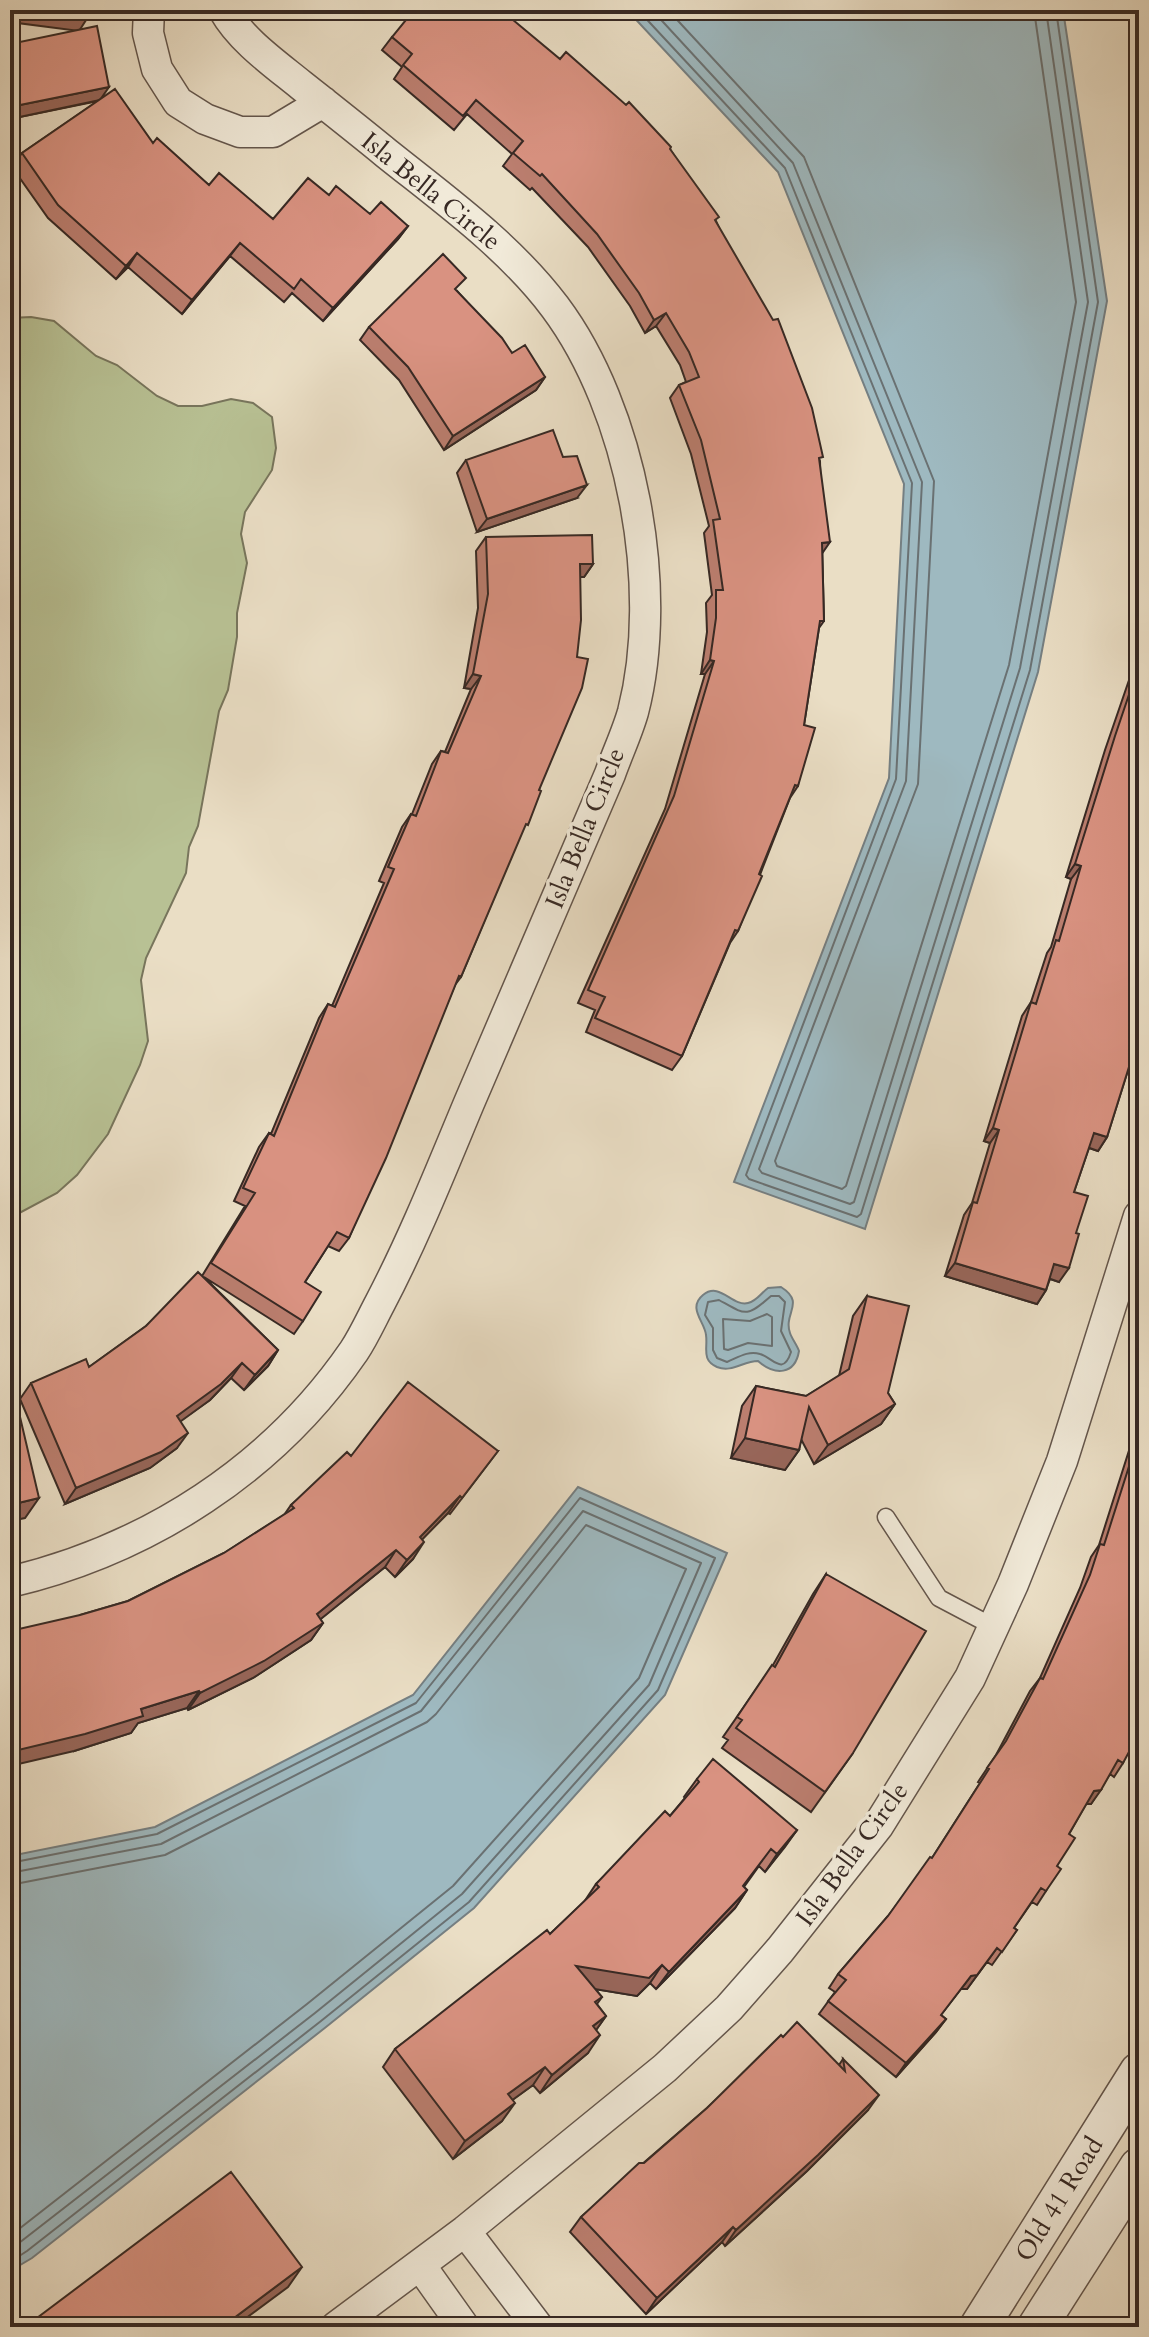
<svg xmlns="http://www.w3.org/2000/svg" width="1149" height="2337" font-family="Cardo,serif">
<rect width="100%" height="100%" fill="#eadec5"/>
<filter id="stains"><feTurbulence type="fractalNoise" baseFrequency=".0025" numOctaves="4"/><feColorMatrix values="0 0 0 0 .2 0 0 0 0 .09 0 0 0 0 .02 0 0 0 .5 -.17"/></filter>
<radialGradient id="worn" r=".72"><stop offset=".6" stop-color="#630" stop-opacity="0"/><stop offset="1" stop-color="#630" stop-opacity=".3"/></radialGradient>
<path fill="#b8c194" stroke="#78755c" stroke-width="2" d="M31,317L54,321L96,356L117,365L157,396L178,406H202L231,399L253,403L272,417L276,448L272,470L245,512L241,534L247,563L237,613V637L228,690L219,711L198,826L189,847L186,873L146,958L141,980L148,1041L140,1065L108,1134L77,1175L57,1193L10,1218V318Z"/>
<path fill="#9eb9c0" stroke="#757f82" stroke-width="2" d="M627,10H1063L1107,301L1038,672L865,1229L734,1182L889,778L904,484L778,172Z
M781,1287C806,1303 783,1313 790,1333C792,1339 797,1345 799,1351C795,1375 775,1376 758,1361C743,1361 732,1373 717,1367C701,1360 708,1348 706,1335C705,1322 687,1308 703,1295C720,1281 732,1307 748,1303C757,1301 761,1293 768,1288Z
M578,1487L727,1553L665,1695L474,1908L326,2027L32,2258L10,2271V1856L155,1827L413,1695Z"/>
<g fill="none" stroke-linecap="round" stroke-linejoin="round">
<path stroke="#6a7172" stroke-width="2" d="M638,10L785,168L912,483L896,779L746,1175L749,1179L857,1217L861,1214L1030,670L1098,302L1056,10
M652,10L793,163L922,482L906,781L759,1169L762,1173L850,1204L854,1202L1020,668L1088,302L1046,10
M668,10L804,157L934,481L918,784L775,1161L777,1166L842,1189L846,1186L1009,665L1076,302L1034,10
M771,1296H779L785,1302L781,1331L791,1352C783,1377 772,1357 760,1354C748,1350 737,1358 727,1362L717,1358L713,1350V1328L705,1315L708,1302L719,1300C746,1315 746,1318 771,1296Z
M767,1314L772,1317V1346L748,1343L728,1350L724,1349L723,1319L750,1321Z
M10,1863L157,1834L416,1703L580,1498L715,1558L658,1690L469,1902L321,2021L27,2251L10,2262
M10,1873L161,1844L421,1711L583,1511L701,1563L649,1685L462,1894L315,2013L10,2250
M10,1885L165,1855L427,1722L436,1714L586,1525L686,1569L639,1678L453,1886L307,2004L10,2236"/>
<g stroke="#64564c" stroke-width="19">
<path id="service" d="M886,1517L939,1598L994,1627"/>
</g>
<g stroke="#64564c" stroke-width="33">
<path id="minor" d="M149,10L148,33L157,69L178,102L205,119L240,132H273L323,102
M10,1582C149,1549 273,1469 354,1351C364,1336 372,1318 380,1303C414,1238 441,1170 469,1103C516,994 563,884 610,774C617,754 627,733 633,712C665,588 632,410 555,307C509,246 446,201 386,153C358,130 330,108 301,85C274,63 241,40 224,10
M465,2231L538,2327
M420,2265L464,2327
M336,2327L465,2231L665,2068L729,2008L780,1950L878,1826L970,1678L1013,1584L1062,1461L1139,1216"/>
</g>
<g stroke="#64564c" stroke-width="41">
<path id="tertiary" d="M979,2327L1139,2072
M1037,2327L1139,2167"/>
</g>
<use href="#service" stroke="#f1ead9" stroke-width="16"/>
<use href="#minor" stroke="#f1ead9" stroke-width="30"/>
<use href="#tertiary" stroke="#f1ead9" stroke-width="38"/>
</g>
<path fill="#bb7e6f" stroke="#372924" stroke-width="2" d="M80,30L101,98L153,143L209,185L273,219L329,195L370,214L408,226L398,239L323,321L292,293L284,302L230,256L182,314L128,267L116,279L48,218L12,167L22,153L98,101L10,119L77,31Z
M392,37L670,149L716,221L820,461L824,621L819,628L804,725L798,786L790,798L738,931L730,943L682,1056L672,1070L586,1032L595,1010L578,1003L665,809L705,674H701L707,632L706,603L712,595L704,533L709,526L691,454L670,398L679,385L686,382L680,365L656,326L645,333L630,306L588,247L532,188L530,190L503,166L512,154L467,114L454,130L394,79L402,67L382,50Z
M457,291L512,353L545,377L536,390L444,450L399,380L360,340L369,327Z
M466,460L577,498L477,532L457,473Z
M486,537L593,564L584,577H580L539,790L461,977L455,985L349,1238L339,1251L328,1246L305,1282L303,1321L294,1334L204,1277L278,1350L268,1366L244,1390L231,1378L210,1400L180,1421L177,1448L150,1468L65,1504L20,1399L31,1383L89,1367L146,1326L202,1276L245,1206L234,1201L259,1147L269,1133L271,1134L319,1018L328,1004L332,1006L384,883L379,881L402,827L411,814H412L432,764L441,751L445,752L471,689L464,688L478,608L476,551Z
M1139,651V1035L1107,1137L1098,1151L1089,1148L1074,1192L1059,1282L1050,1279L1046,1290L1037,1304L945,1276L964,1215L972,1203L990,1143L984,1141L1022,1016L1031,1002L1047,953L1051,947L1071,879L1066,877L1105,750Z
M867,1296L888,1393L895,1404L881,1424L814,1464L801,1439L799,1450L785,1470L731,1458L742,1406L756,1386L806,1396L839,1376L853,1316Z
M1139,1419V1724L1132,1737L1123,1763L1114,1777L1110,1774L1091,1804H1086L1069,1834L1057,1866L1046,1891L1037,1905L1032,1902L1014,1928L1017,1930L992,1965L987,1962L967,1989H961L941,2015L946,2019L936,2032L896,2077L819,2014L835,1992L829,1988L838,1974L888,1916L932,1858L980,1783L978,1782L996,1755L1030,1691L1040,1678L1080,1588L1091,1557L1099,1545Z
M498,1451L450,1514L448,1513L422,1539L413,1559L395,1577L385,1567L320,1619L323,1623L311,1640L253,1678L188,1710L187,1708L138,1723L131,1733L74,1751L80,1615L128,1601L224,1553L284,1515L291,1505L351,1456Z
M826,1574L853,1753L811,1812L722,1748L728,1740L723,1737L773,1665L813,1594Z
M697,1779L797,1830L765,1872L759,1866L744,1887L747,1890L735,1908L656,1989L650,1983L637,1996L595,1989L602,1997L597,2004L606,2016L596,2030L588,2053L540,2093L533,2085L512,2100L502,2121L453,2159L383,2067L395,2049L550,1934L584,1902L596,1884L670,1816L685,1798L684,1797Z
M783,2037L839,2065L843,2059L868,2110L807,2171L725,2246L722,2242L646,2314L570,2232L581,2217L707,2108Z"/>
<path fill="#98665a" stroke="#372924" stroke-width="2" d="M10,10H28L88,17L79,31L10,22Z
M313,10H321L310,15Z
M109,87L100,100L10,119V107Z
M408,226L398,239L323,321L333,308Z
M240,243L230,256L182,314L192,300Z
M137,253L128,267L116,279L126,266Z
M666,313L656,326L645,333L654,320Z
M545,377L536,390L444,450L453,436Z
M587,485L577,498L477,532L487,519Z
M830,542L821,555L822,543Z
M580,564H593L584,577H570Z
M710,660L714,661L705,674H701Z
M473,674L481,676L471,689L464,688Z
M1075,864L1081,866L1071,879L1066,877Z
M993,1128L999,1130L990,1143L984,1141Z
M1094,1133L1107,1137L1098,1151L1084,1146Z
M955,1263L1046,1290L1037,1304L945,1276Z
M1054,1264L1069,1268L1059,1282L1045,1277Z
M278,1350L268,1366L244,1390L255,1375Z
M242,1363L231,1378L210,1400L166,1432L177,1416Z
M895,1404L881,1424L814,1464L828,1445Z
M188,1433L177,1448L150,1468L65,1504L76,1488Z
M745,1438L799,1450L785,1470L731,1458Z
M460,1496L448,1513L408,1554L420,1537Z
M39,1498L25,1518L10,1521V1505Z
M424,1542L413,1559L395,1577L407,1560Z
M396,1550L385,1567L306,1631L317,1614Z
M323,1623L311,1640L253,1678L188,1710L200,1693Z
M199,1691L187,1708L138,1723L131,1733L74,1751L10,1766V1752L141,1709Z
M1101,1790L1091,1804H1085L1094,1791Z
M797,1830L785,1847L765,1872L777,1854Z
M747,1890L735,1908L656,1989L669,1972Z
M997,1948L967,1989H961L971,1976Z
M662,1965L650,1983L637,1996L564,1984L576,1966Z
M606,2016L594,2033L593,2026Z
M946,2019L936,2032L896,2077L906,2063Z
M600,2035L588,2053L540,2093L552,2075Z
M545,2067L533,2085L496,2112L508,2094Z
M879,2095L868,2110L807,2171L725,2246L736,2230Z
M515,2103L502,2121L453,2159L465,2141Z
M733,2227L722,2242L646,2314L657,2298Z
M302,2267L288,2287L234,2327H222Z"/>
<path fill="#d99281" stroke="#372924" stroke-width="2" d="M28,10H89L88,17Z
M414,10H501L560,59L566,52L626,105L629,102L671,147L670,149L719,217L715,220L773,320L778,319L812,408L823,457L819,458L830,542L822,543L824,621H820L804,725L815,728L798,786L795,785L759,874L762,876L738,931L735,930L682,1056L595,1018L605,997L588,990L674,796L714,661L710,660L716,618V590H723L713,520L720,519L701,440L679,385L699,377L689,352L666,313L654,320L639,293L597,234L542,174L540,176L513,153L523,141L476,100L463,116L403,65L412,54L392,37Z
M97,26L109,87L10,107V44Z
M115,89L153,143L157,138L209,185L219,173L273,219L308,178L329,195L336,186L370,214L381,202L408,226L333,308L301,279L294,289L240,243L192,300L137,253L126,266L58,205L22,153Z
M443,254L466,278L455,289L502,338L512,353L525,345L545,377L453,436L408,367L369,327Z
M553,430L563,457L577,456L587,485L487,519L466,460Z
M592,535L593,564H580L581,620L577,657L588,659L582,688L539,790L541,791L528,825L526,824L461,977L459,976L386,1158L349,1238L337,1232L305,1282L321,1292L303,1321L211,1263L255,1193L243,1188L269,1133L274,1136L328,1004L335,1007L394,869L388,867L411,814L416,816L441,751L448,753L481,676L473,674L488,594L486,537Z
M1139,665V1035L1107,1137L1094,1133L1074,1192L1088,1196L1076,1233L1079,1234L1069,1268L1054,1264L1046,1290L955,1263L973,1202L977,1203L999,1130L993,1128L1031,1002L1036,1004L1056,940L1059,941L1081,866L1075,864L1115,736Z
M198,1272L278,1350L255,1375L242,1363L221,1384L177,1416L188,1433L161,1452L76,1488L31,1383L86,1359L89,1367L146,1326Z
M867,1296L909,1306L888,1393L895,1404L828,1445L809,1407L799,1450L745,1438L756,1386L806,1396L849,1369Z
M408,1382L498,1451L462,1498L460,1496L420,1537L424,1542L407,1560L396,1550L317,1614L323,1623L264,1661L200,1693L199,1691L141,1709L143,1716L85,1734L10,1752V1631L80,1615L128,1601L224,1553L294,1508L291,1505L347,1452L351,1456Z
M10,1387H13L39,1498L10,1505Z
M1139,1435V1724L1132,1737L1136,1739L1123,1763L1118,1760L1101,1790L1094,1791L1069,1834L1075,1838L1057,1866L1061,1869L1046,1891L1041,1888L1014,1928L1017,1930L1002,1952L997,1948L977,1975L971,1976L941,2015L946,2019L906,2063L828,2001L846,1980L838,1974L888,1916L930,1857L932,1858L989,1769L987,1768L1006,1741L1040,1678L1043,1679L1090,1575L1100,1544L1104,1545Z
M826,1574L926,1631L853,1753L825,1792L736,1728L742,1720L737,1717L772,1665L775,1667Z
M713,1759L797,1830L777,1854L771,1849L743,1886L747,1890L669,1972L662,1965L649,1978L576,1966L602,1997L595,2002L606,2016L593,2026L600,2035L552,2075L545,2067L508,2094L515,2103L465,2141L395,2049L547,1930L550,1934L599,1887L596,1884L665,1811L670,1816L699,1782L697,1779Z
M797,2022L845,2071L843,2059L879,2095L818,2155L736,2230L733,2227L657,2298L581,2217L639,2163H644L707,2108L781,2035L783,2037Z
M231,2172L302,2267L222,2327H25Z"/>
<g text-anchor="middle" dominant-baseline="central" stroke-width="7" stroke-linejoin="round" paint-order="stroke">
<g font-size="26" fill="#372924" stroke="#f1ead9">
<text transform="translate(431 191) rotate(39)">Isla Bella Circle</text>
<text transform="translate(585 828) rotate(-68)">Isla Bella Circle</text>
<text transform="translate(852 1854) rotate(-54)">Isla Bella Circle</text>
<text transform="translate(1059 2199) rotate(-58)">Old 41 Road</text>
</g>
</g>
<rect width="1149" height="2337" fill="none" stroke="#eadec5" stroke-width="40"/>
<rect x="12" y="12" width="1125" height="2313" fill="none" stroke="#372924" stroke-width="4"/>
<rect x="20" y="20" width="1109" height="2297" fill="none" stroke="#372924" stroke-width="2"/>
<rect width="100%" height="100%" filter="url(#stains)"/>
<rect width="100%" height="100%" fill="url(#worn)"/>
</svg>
